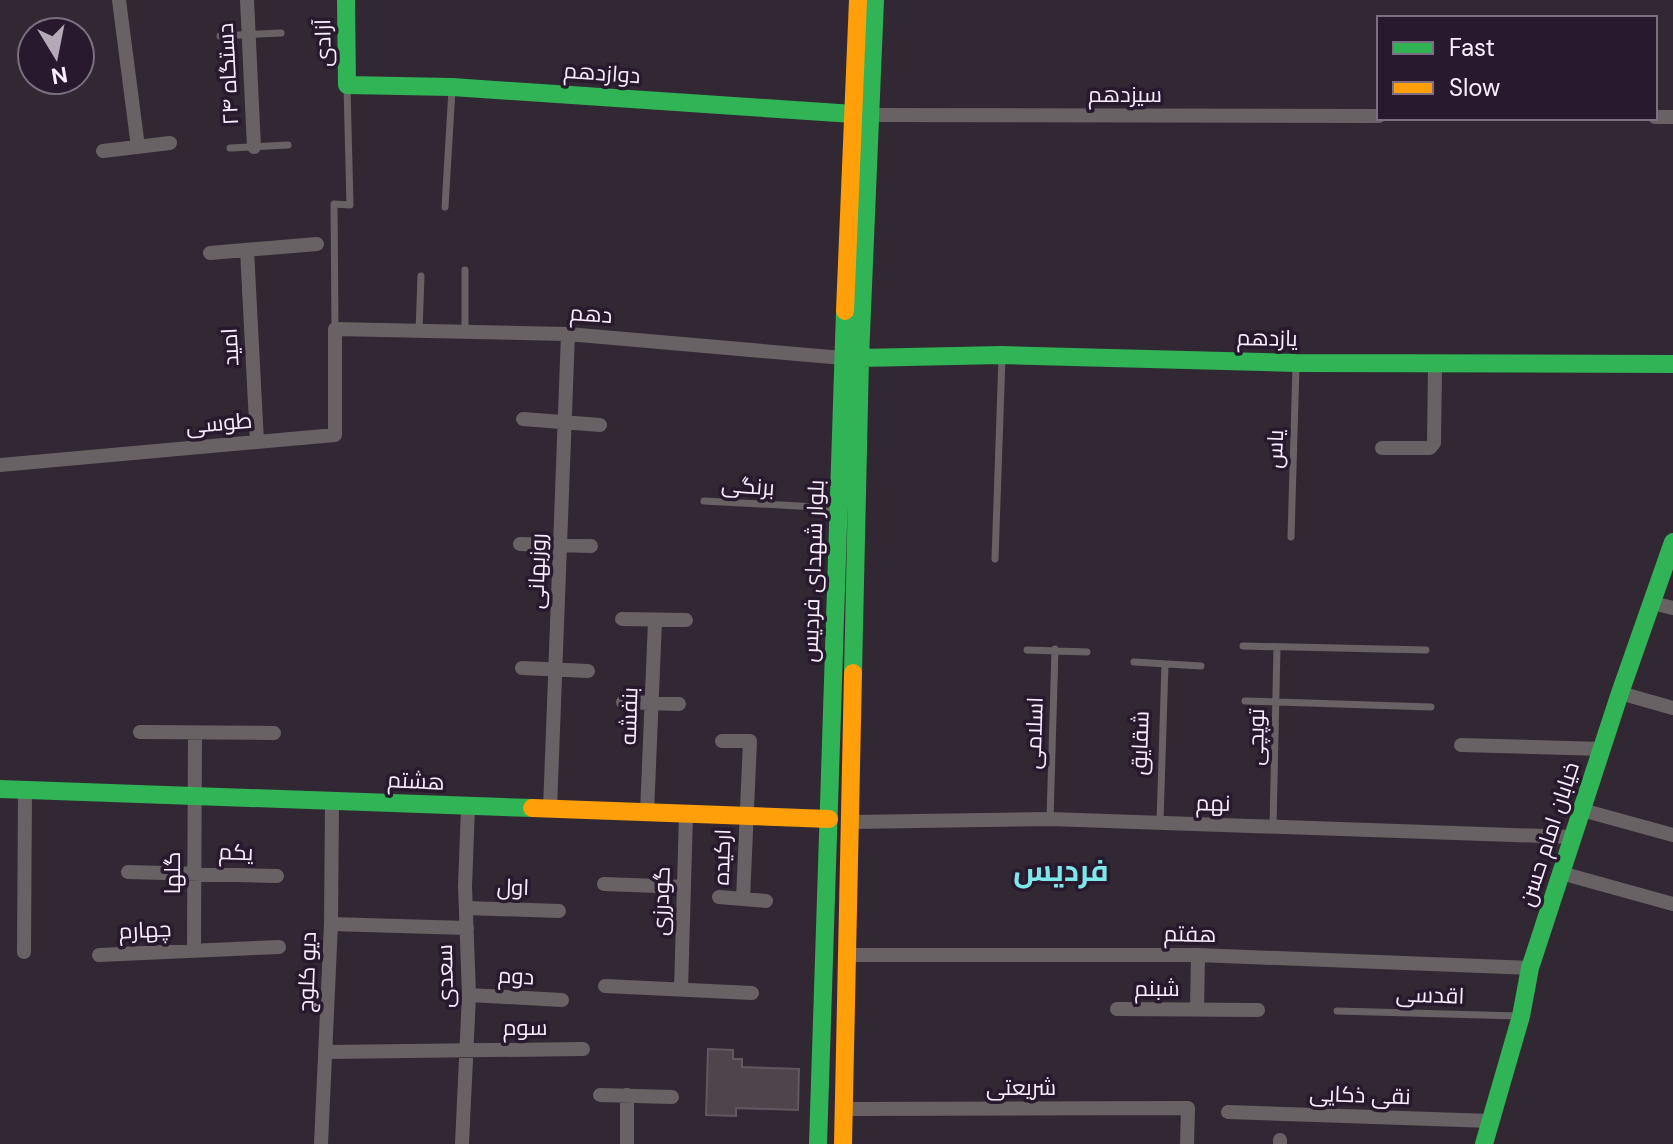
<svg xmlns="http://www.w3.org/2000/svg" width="1673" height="1144" font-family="'DM Sans',Cairo,sans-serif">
<rect width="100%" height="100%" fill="#312834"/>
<path fill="#4e444c" stroke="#61575f" stroke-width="2" d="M708,1049L733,1050V1059H742V1067L799,1069L798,1110L736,1108V1116L706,1115Z"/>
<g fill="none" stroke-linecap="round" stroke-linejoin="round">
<path stroke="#696264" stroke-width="7" d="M220,36L281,33
M230,148L288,145
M445,207L452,89
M335,328L334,204L350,205L347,87
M419,331L421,276
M465,332V270
M704,501L836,508
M1291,537L1296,366
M995,559L1002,357
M1243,646L1426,650
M1027,650L1087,652
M1134,662L1201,666
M1245,701L1431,707
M1050,819L1055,649
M1160,822L1165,664
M1273,826L1277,648
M1337,1011L1519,1016"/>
<path stroke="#696264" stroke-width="14" d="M119,0L138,147
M247,0L254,147
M871,115L1379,116
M1655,117H1673
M103,151L170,143
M247,250L257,442
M210,253L317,244
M523,419L600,425
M1382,448H1430L1434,443L1435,364
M0,465L335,435V329L568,334L843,358
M520,544L591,546
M1652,603L1673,608
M622,619L686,620
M522,668L588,671
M1620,693L1673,708
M623,702L679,704
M140,732L274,733
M722,741H750L743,899
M1461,745L1603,749
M550,809L568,334
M1582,810L1673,835
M647,813L655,621
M851,822L1050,819L1573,837
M128,872L277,876
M1561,873L1673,904
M604,884L684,887
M719,897L766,901
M466,908L559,911
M331,924L467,928
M194,950L195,733
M24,952L25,790
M99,955L279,947
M848,955H1198L1530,968
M605,986L752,993
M681,990L686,814
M469,995L562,1000
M1117,1009L1258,1010
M1197,1010L1198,955
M326,1052L583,1049
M600,1095L672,1097
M854,1109L1188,1108L1187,1144
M1228,1112L1491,1121
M321,1144L331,924L332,801
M462,1144L469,995L465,886L468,807
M627,1144V1095
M1280,1144V1140"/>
<path stroke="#30b455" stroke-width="18" d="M346,0L347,85L452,87L853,114
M860,358L1002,355L1296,363L1673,364
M853,673L860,358L875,0
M0,789L532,808
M818,1144L845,311
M1484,1144L1521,1016L1530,968L1620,693L1673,542"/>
<path stroke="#ff9f0a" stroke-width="18" d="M845,311L858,0
M532,808L829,819
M843,1144L853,673"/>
</g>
<g text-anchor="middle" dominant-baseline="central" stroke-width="7" stroke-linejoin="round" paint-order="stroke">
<g font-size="22" fill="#faeffe" stroke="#29192f">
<text transform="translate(323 43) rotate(-91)">آزادی</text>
<text transform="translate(602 73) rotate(4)">دوازدهم</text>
<text transform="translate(228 74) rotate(-93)">۲۴ دستگاه</text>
<text x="1125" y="94">سیزدهم</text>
<text transform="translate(591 314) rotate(4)">دهم</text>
<text transform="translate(1267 338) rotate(1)">یازدهم</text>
<text transform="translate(230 347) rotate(-93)">امید</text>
<text transform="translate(219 423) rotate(-5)">طوسی</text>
<text transform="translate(1275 449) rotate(-88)">یاس</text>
<text transform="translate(748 486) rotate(4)">برنگی</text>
<text transform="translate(537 571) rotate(-88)">روزبهانی</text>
<text transform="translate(813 571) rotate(-88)">بلوار شهدای فردیس</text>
<text transform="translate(629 716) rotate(-88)">بنفشه</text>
<text transform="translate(1034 733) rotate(-88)">اسلامی</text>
<text transform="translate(1256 737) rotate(-89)">توپچی</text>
<text transform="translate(1140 743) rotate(-88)">شقایق</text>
<text transform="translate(416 781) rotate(3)">هشتم</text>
<text transform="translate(1213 803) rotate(1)">نهم</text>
<text transform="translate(1549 834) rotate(-72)">خیابان امام حسن</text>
<text transform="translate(236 852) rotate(2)">یکم</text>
<text transform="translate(722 857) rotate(-88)">ارکیده</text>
<text transform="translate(172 873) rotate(-90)">گلها</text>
<text transform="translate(513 887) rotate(2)">اول</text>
<text transform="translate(661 901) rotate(-88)">گودرزی</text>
<text transform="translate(145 930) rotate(-3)">چهارم</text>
<text transform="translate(1190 934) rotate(1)">هفتم</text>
<text transform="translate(307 972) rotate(-88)">دیو کلوچ</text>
<text transform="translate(445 976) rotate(-91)">سعدی</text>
<text transform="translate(516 976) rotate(3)">دوم</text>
<text x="1157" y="988">شبنم</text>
<text transform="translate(1430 995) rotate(2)">اقدسی</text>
<text x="525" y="1027">سوم</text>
<text x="1021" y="1087">شریعتی</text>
<text transform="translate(1360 1095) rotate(2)">نقی ذکایی</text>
</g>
<g font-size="30" font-weight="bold" fill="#7ce8ea" stroke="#29192f">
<text x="1061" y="870">فردیس</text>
</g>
</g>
<rect x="1377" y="16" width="280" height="104" fill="#29192f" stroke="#7d6f82" stroke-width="2"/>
<rect x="1393" y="42" width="40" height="12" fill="#30b455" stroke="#7d6f82" stroke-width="2"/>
<text x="1449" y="56" font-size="24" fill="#faeffe">Fast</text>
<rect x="1393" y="82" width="40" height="12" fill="#ff9f0a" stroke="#7d6f82" stroke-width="2"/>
<text x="1449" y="96" font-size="24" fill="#faeffe">Slow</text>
<g transform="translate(56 56) rotate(170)"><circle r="38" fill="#29192f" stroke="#7d6f82" stroke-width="2"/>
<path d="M0-6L14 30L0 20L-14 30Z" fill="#b4a9b7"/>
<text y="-12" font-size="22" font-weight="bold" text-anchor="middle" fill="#faeffe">N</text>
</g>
</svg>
